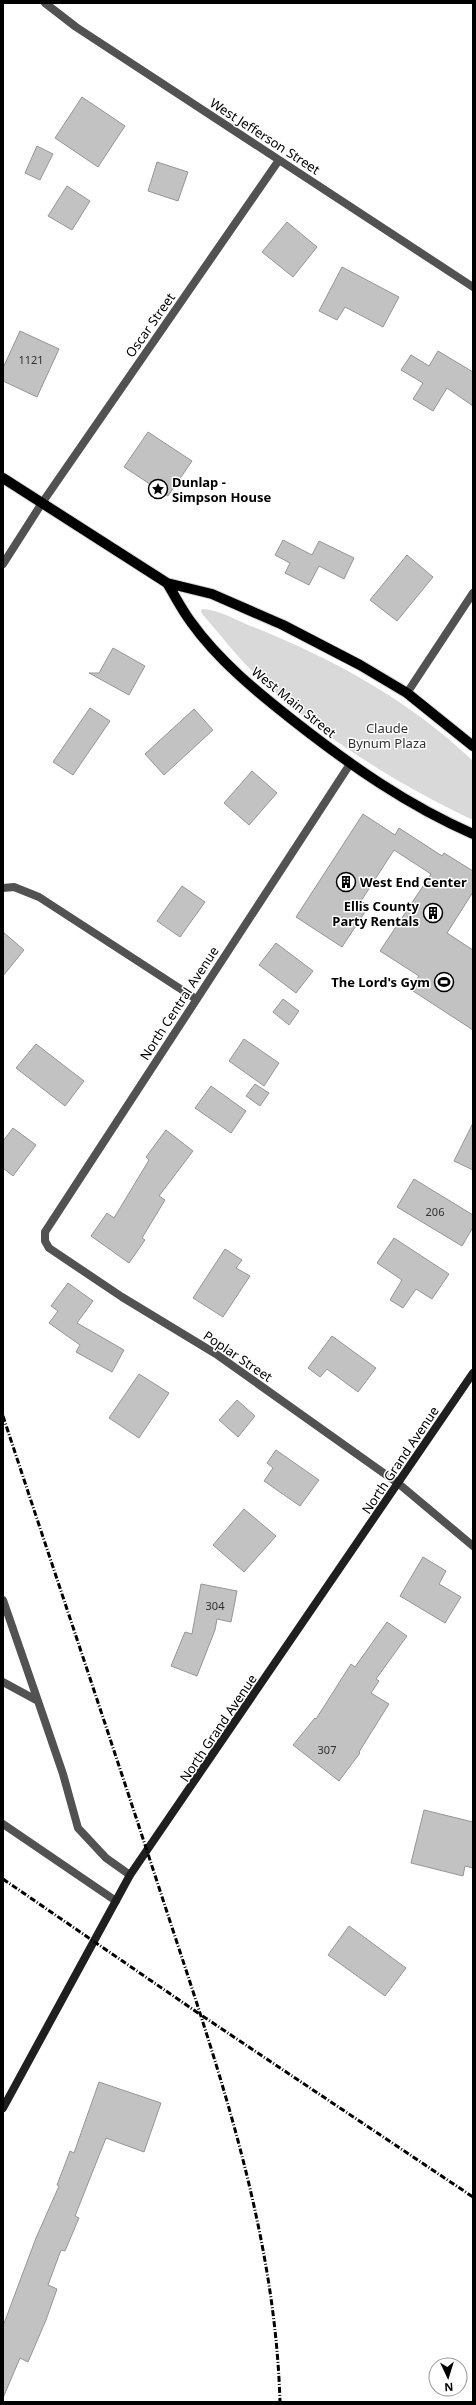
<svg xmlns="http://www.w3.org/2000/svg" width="476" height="2405" font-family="'Noto Sans',sans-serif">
<rect width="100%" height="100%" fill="#fff"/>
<path fill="#d9d9d9" d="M202,609C217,609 234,619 248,625C330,657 409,700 473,761V820C391,781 317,734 251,670C234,653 219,633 203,615L201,612Z"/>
<path fill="#c2c2c2" stroke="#969696" d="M82,97L125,126L98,167L55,138Z
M37,146L53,154L40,180L25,173Z
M157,162L188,172L178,201L148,191Z
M67,186L90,201L72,230L48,216Z
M287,222L317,247L293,277L262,252Z
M342,267L399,297L383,327L345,307L337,320L319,311Z
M20,331L59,349L37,397L3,381V368Z
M438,351L473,372V406L447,388L433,411L413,399L423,383L401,370L411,355L429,366Z
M148,432L192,461L168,496L124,467Z
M283,540L312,555L319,541L354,558L344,579L319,566L309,585L285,573L290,563L275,555Z
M407,555L433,577L397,621L370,600Z
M113,648L145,666L129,695L89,673H99Z
M90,708L110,721L73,775L53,762Z
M194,709L213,730L164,775L145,754Z
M252,771L277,793L249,825L224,803Z
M363,814L395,835L399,828L442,856L444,853L473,871V892L447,933L473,950V1030L410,989L419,976L380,951L431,874L394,850L361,901L369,906L342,947L296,917Z
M182,886L205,902L180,937L157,921Z
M3,932L24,950L3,976Z
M276,943L313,971L296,993L259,965Z
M283,999L299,1011L289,1025L273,1012Z
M244,1039L279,1063L264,1086L229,1061Z
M36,1044L84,1081L65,1106L16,1068Z
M255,1084L269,1093L260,1106L246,1096Z
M211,1086L246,1111L231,1133L195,1108Z
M473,1123V1170L454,1161Z
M13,1128L36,1145L13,1176L3,1168V1141Z
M166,1130L193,1151L159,1196L165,1200L142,1238L145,1240L129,1263L91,1236L107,1213L114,1218L149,1160L146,1157Z
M414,1179L473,1215V1227L462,1246L397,1207Z
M394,1238L449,1274L432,1299L416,1289L403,1308L390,1300L402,1280L377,1263Z
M225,1249L242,1260L236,1268L250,1276L223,1317L193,1298Z
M68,1283L93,1301L77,1323L124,1350L112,1372L76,1352L80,1345L49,1323L58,1311L51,1306Z
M332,1336L376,1368L358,1392L327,1369L320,1377L308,1368Z
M139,1374L169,1393L139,1438L109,1418Z
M237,1400L255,1416L238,1437L219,1420Z
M276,1450L319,1480L300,1506L264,1481L273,1468L267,1463Z
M244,1509L276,1536L244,1572L213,1545Z
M423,1557L446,1571L439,1584L461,1597L445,1623L400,1596Z
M201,1584L237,1591L231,1622L217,1619L215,1630L197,1676L171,1666L185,1632L192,1634Z
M387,1622L407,1636L376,1679L379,1681L371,1693L389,1704L359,1752L360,1753L339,1781L293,1745L315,1718L316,1719L351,1664L355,1667Z
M424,1810L473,1822V1868L465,1866L463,1876L411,1863Z
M349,1926L406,1968L385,1996L328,1955Z
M99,2082L161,2103L144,2152L106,2138L75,2216L79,2218L65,2251L61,2250L48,2285L57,2289L46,2320L28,2362L20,2358L3,2398V2326L36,2238L59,2186L57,2185L70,2151L74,2153Z"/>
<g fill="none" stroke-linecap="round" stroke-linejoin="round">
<g stroke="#dbdbdb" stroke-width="12">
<path id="primary" d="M3,478L167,583L212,594L283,625L360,665L407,693L473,746
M167,583C175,596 182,610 191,622C218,660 257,692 294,721C350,765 407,805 473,834"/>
</g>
<path stroke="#525252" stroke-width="8" d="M3,888L14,887L39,897L196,999"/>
<path stroke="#525252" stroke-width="8" d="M45,3L76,27L473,287
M3,564L42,503L279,160
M407,693L473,593
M350,764L45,1232V1241L49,1248L122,1297L216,1354L399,1484L473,1546
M3,1600L38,1701
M3,1682L38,1701L63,1774L78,1828L106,1858L130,1875
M3,1824L116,1901"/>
<path stroke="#1f1f1f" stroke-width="8" d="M3,2108L130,1875L473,1373"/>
<use href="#primary" stroke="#000" stroke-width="10"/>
<path stroke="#000" stroke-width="3" stroke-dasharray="6 2 1 2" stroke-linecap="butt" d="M3,1416C57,1580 112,1743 165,1906C218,2068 275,2230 280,2402
M3,1879L201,2015L473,2197"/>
</g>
<defs>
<g id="sight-ring" transform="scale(1)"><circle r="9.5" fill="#fff" stroke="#000" stroke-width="1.5"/><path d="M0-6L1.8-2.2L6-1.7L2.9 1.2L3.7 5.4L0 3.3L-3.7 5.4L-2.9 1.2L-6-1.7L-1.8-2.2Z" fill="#000"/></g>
<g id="building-ring" transform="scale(1)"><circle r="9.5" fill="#fff" stroke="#000" stroke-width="1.5"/><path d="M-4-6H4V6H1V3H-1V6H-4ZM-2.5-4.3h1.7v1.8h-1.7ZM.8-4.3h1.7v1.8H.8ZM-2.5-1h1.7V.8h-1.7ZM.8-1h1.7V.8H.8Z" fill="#000"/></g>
<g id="stadium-ring" transform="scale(1)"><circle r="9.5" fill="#fff" stroke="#000" stroke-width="1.5"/><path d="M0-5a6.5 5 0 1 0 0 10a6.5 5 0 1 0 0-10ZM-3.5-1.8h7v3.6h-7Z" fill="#000"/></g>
</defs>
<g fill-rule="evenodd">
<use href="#sight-ring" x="158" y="489"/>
<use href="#building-ring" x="346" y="882"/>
<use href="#building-ring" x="433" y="913"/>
<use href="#stadium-ring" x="444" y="982"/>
</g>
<g text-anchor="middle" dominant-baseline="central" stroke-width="3" stroke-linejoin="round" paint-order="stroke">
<g font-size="11" fill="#303030">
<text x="31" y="359">1121</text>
<text x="435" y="1211">206</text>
<text x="215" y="1605">304</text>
<text x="327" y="1749">307</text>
</g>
<g font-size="13" fill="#000" stroke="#fff">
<text transform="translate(265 136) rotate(33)">West Jefferson Street</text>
<text transform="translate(150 325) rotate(-55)">Oscar Street</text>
<text transform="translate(294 702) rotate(39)">West Main Street</text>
<text transform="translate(179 1003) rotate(-57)">North Central Avenue</text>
<text transform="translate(238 1356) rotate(34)">Poplar Street</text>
<text transform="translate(400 1460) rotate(-56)">North Grand Avenue</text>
<text transform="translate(218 1728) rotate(-56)">North Grand Avenue</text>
</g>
<g font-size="13" font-weight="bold" fill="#000" stroke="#fff" text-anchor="start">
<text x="172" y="482">Dunlap -<tspan x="172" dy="15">Simpson House</tspan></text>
<text x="360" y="882">West End Center</text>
<text x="419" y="906" text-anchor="end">Ellis County<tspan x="419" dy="15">Party Rentals</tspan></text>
<text x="430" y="982" text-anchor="end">The Lord's Gym</text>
</g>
<g font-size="13" fill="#303030" stroke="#fff">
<text x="387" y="728">Claude<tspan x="387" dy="15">Bynum Plaza</tspan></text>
</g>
</g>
<rect width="476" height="2405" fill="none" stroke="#000000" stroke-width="8"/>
<g transform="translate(448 2377) rotate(176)"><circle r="19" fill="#ffffff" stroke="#999999"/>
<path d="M0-3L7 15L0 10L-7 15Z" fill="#000000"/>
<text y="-6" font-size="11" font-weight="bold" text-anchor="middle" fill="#000000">N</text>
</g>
</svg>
